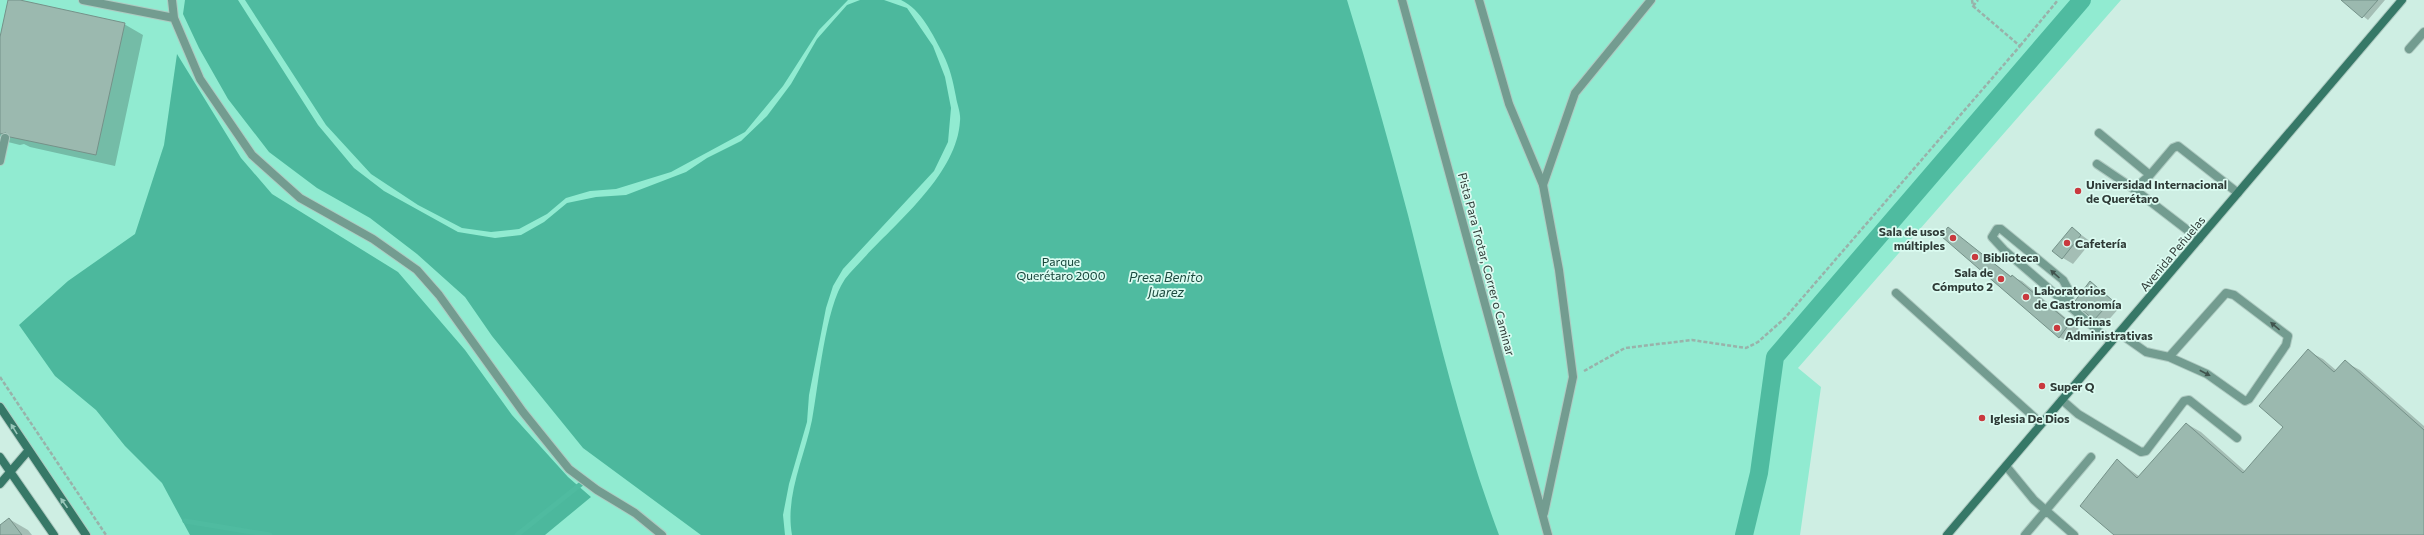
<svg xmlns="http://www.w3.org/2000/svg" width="2424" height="535" font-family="Commissioner,sans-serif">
<rect width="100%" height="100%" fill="#ceeee3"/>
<path fill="#91ebd1" d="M0,0H2121L1798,368L1821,387L1800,535H87L0,411Z"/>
<path fill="#4cb89d" d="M185,0H238L318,125L354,168L384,191L458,232L495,238L521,235L544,222L567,203L596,197L626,195L686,172L707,158L741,141L767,116L791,84L817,39L847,5L860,0H884L907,8L933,46L945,77L951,108L948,142L934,171L843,269L833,286L826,308L809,395L807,422L789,484L783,515L785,535H701L583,448L492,336L465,297L417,254L370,218L317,188L269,152L228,99L199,48L183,14Z
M177,54L241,158L272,194L398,272L465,350L512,415L568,477L591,497L545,535H190L162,483L125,446L96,410L55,376L19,325L68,281L135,234L164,145Z"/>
<path fill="#4fbba0" d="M245,0H848L819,30L783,86L745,132L671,172L616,189L590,191L566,198L547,214L519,229L491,232L462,228L418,205L371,174L326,125Z
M901,0H1347C1369,71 1389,143 1408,215C1435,322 1460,431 1499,535H792C785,495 804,459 812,420C819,383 825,308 845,279C850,272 857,266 863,259C897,222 957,174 960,121C961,113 957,104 956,97C953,81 950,68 943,54C933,35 921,9 901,0Z"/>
<path fill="#0003" d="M9,0L124,24L143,35L115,166L30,147L24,144L20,145L0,140V42Z
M2343,0H2385L2368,20Z
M1948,228L2012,277L2022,281L2079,329L2069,342L2059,337Z
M2072,228L2091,242L2073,264L2063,258Z
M2090,283L2121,306L2104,325L2094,319Z
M2308,351L2323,359L2337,371L2345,362L2360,370L2424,426V535H2116L2117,460L2140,477L2187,424L2201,432L2246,472L2285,427Z
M9,519L28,530L32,535H0V526Z"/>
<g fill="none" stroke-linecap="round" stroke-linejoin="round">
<path stroke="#4fbba0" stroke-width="5" d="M185,521L270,535
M517,535L581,484"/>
<path stroke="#4fbba0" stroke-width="18" d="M1744,535L1759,473L1775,357L2082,0"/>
</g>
<path fill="#9bb9af" stroke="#759289" d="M8,0H20L125,23L96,155L10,137L6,133L0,134V37Z
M2341,0H2378L2362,18Z
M1948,227L2011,277L2012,275L2070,323L2059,338L1941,236Z
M2072,227L2081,235L2062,259L2052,251Z
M2090,281L2112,300L2094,320L2076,305L2075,301Z
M2308,349L2334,372L2345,360L2424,430V535H2114L2080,506L2117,459L2137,478L2186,423L2243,473L2283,427L2259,406Z
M9,518L22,535H0V525Z"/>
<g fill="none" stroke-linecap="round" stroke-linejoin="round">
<g stroke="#aecac1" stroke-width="10">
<path id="lane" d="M1479,0L1509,104L1543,185
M2409,49L2424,32
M2099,133L2150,175L2173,148L2178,146L2238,193
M2097,164L2134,189L2150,175
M2134,189L2199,239
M1896,293L2034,417L2040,425
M2071,308L2068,289L2063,280L2001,229H1997L1992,237L2004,250L2111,342
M2119,333L2146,352L2169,357L2207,374L2245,401L2249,399L2286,345L2288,336L2234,295L2226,293L2169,357
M2062,400L2078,414L2141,452L2146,451L2184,401L2189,400L2237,438
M2006,466L2034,500L2074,535
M2025,535L2091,457"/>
</g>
<g stroke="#aecac1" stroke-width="10">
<path id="street" d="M83,0L174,18
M172,0L174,18L200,79L252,155L300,198L373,239L417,270L439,295L523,412L569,469L597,490L635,513L662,535
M1402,0L1548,535
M0,161L5,138
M1544,513L1573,377L1559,270L1543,185L1575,93L1651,0"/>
</g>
<g stroke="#aecac1" stroke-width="10">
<path id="secondary" d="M0,407L86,535
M0,457L54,535
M0,484L28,451
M1947,535L2402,0"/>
</g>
<path stroke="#99b2aa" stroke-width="2.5" stroke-dasharray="4 2" stroke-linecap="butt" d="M1973,6L1978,0
M2020,46L2058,0
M1584,371L1625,348L1692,340L1746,348L1758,342L1785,318L2020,46L1973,6L1972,0
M0,377L106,535"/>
<use href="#lane" stroke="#739c90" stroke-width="8"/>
<use href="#street" stroke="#739c90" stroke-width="8"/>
<use href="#secondary" stroke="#367867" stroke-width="8"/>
</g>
<defs><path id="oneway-solid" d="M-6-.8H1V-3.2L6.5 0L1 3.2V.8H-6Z"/></defs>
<g fill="#40534d">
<use href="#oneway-solid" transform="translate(2055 274) rotate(-138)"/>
<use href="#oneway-solid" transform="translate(2275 326) rotate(-140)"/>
<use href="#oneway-solid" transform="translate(2205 373) rotate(28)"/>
</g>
<g fill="#99c7ba">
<use href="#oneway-solid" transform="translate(14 429) rotate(-122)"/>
<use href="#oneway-solid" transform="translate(64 503) rotate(-125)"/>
</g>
<g fill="#c9393e" stroke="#dbfbf1" stroke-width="1.5">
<circle cx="2078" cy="191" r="4"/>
<circle cx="1953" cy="238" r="4"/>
<circle cx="2067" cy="243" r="4"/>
<circle cx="1975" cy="257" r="4"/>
<circle cx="2001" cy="279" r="4"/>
<circle cx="2026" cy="297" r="4"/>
<circle cx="2057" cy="328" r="4"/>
<circle cx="2042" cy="386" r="4"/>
<circle cx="1982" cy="418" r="4"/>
</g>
<g text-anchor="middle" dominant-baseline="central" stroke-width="3.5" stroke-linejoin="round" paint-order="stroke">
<g font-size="12" font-weight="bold" fill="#2f3b37" stroke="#dbfbf1" text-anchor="start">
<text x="2086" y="184">Universidad Internacional<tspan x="2086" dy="14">de Querétaro</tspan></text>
<text x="1945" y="231" text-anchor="end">Sala de usos<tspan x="1945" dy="14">múltiples</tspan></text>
<text x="2075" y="243">Cafetería</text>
<text x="1983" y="257">Biblioteca</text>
<text x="1993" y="272" text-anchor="end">Sala de<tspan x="1993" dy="14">Cómputo 2</tspan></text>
<text x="2034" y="290">Laboratorios<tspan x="2034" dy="14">de Gastronomía</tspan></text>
<text x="2065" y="321">Oficinas<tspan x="2065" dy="14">Administrativas</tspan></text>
<text x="2050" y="386">Super Q</text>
<text x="1990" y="418">Iglesia De Dios</text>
</g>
<g font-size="12" fill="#2f3b37" stroke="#dbfbf1">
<text transform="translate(2172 253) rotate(-50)">Avenida Peñuelas</text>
<text transform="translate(1487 264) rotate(75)">Pista Para Trotar, Correr o Caminar</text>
</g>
<g font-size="12" fill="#134237" stroke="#dbfbf1">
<text x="1061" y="261">Parque<tspan x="1061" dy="14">Querétaro 2000</tspan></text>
</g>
<g font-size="13" font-style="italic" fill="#1c4b3f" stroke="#dbfbf1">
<text x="1166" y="277">Presa Benito<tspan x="1166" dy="15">Juarez</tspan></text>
</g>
</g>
</svg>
